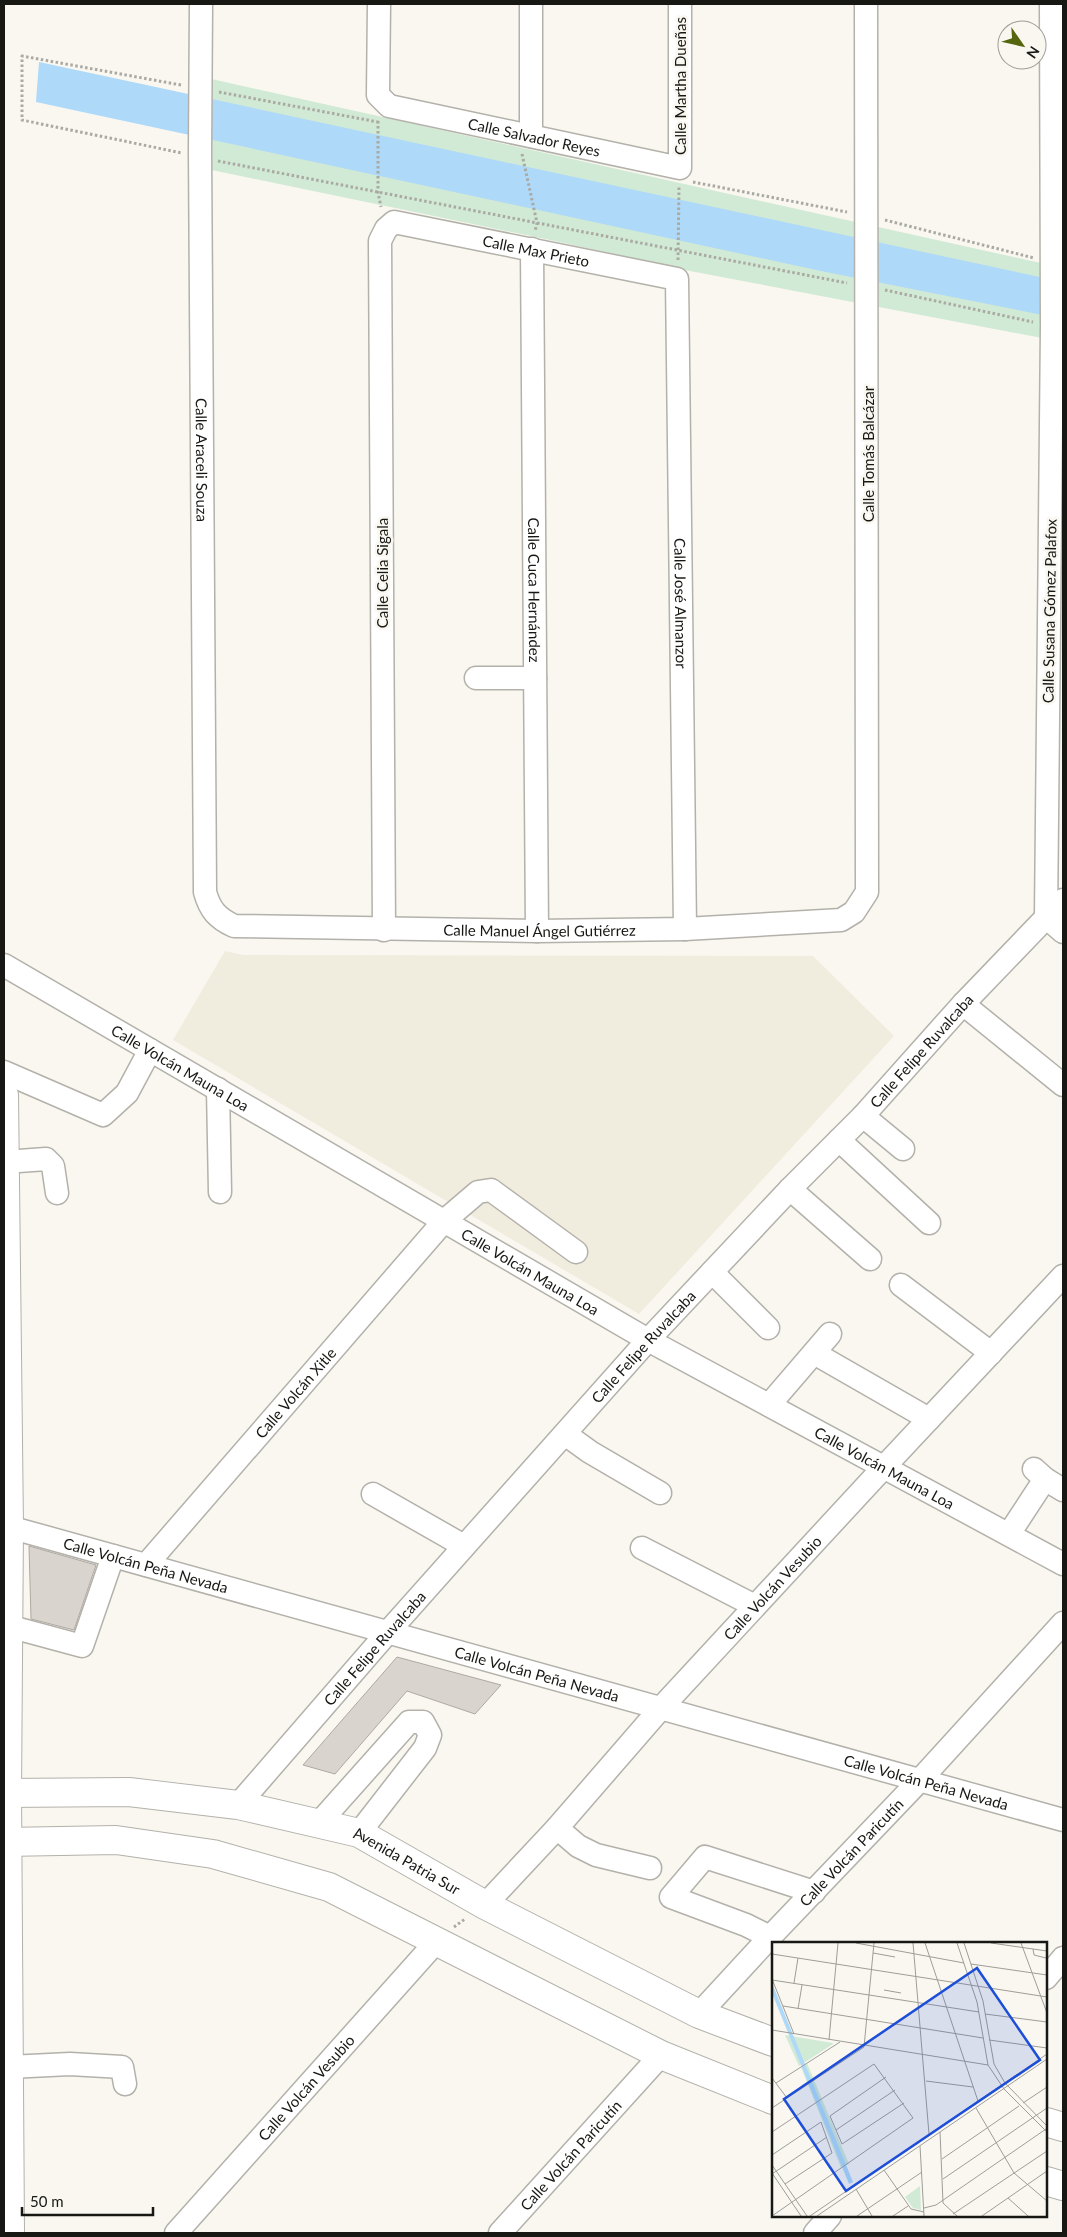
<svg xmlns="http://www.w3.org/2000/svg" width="1067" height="2237" font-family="Lato,sans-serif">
<rect width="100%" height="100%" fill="#f9f7f0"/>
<path fill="#f0edde" d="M225,951L243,955L813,956L894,1036L639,1314L173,1040Z"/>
<path fill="#d1ead5" d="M207,78L1063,268V342L690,271L555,241L202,168Z"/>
<path fill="#aed9f8" d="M39,62L1063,282V319L821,271L36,102Z"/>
<path fill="#dad4ce" stroke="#afa9a4" d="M29,1546L96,1565L74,1630L31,1619Z
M397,1657L501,1685L475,1714L407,1691L335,1774L303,1765Z"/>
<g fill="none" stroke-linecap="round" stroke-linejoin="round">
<g stroke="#b3b1aa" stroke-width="25">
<g id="minor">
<path id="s1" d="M201,4L200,151L205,892C210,910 217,918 234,926L537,931L685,929L841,920L854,912L867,892L866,4"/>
<path id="s2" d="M379,4L378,95L389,106L680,168V4"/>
<path d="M531,4V136"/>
<path d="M1051,4L1052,326L1046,917L1063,932"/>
<path id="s3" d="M532,249L537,931"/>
<path d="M476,678H535"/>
<path id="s4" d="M384,930L380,241L386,229L394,222L677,279L685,929"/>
<path id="s5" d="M4,965L648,1340L1063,1564"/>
<path d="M963,1004L1063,1085"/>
<path d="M4,1072L103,1115L127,1093L150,1050"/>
<path d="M218,1089L220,1192"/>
<path d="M863,1116L903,1149"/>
<path d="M839,1140L929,1223"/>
<path d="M5,1162L46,1159L53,1166L57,1193"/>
<path d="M790,1189L870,1259"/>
<path d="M712,1272L768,1328"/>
<path d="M901,1285L991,1353"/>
<path d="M814,1353L929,1419"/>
<path d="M769,1405L830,1334"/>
<path d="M565,1434L590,1452L660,1493"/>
<path d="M1034,1469L1045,1479L1063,1490"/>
<path d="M373,1494L464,1546"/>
<path id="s6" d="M9,1527L1063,1820"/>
<path d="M1009,1534L1045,1479"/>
<path d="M642,1548L755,1606"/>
<path id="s7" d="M146,1565L444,1221L478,1192L491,1190L576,1252"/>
<path d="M8,1626L82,1646L113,1556"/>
<path id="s8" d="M238,1805L388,1632L648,1340L790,1189L863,1116L963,1004L1063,900"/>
<path d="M319,1823L409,1722H423L430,1735L425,1748L359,1833"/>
<path d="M557,1828L578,1846L596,1855L650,1868"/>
<path id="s9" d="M485,1905L557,1828L661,1708L884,1467L1063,1276"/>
<path d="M770,1937L746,1925L671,1897L705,1857L814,1892"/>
<path d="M1046,1978L1063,1958"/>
<path id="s10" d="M699,2014L770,1937L920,1780L1063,1623"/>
<path d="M9,2067L70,2064L122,2067L125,2084"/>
<path id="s11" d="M176,2233L436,1942"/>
<path id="s12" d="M500,2233L661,2055"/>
<path d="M815,2233L830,2216"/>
</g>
</g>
<g stroke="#b3b1aa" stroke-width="30">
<g id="major">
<path d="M4,1095L9,1527L7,1792L10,2233"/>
<path id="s13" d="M4,1793L129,1792L238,1805L359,1833L485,1905L699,2014L773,2042"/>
<path d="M4,1842L116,1840L213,1854L329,1887L661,2055L773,2100"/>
<path d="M1046,2122L1063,2127"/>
<path d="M1046,2181L1063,2186"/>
</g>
</g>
<path stroke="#aaa9a3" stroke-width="3" stroke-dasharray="2.5 2.5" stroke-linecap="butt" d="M181,85L22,56V120L182,153
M219,92L378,122
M378,121V192L381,207
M522,154L537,223L535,231
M218,161L847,283
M693,182L847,212
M885,220L1034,258
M678,260L679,186
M885,290L1033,322
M454,1927L465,1919"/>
<use href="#minor" stroke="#fff" stroke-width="22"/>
<use href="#major" stroke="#fff" stroke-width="28"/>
</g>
<g text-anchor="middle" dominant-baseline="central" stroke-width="5" stroke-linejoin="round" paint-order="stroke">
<g font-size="15" fill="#171714" stroke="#f9f7f0">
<text transform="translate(680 86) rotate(-90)">Calle Martha Dueñas</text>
<text stroke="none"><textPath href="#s2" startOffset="255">Calle Salvador Reyes</textPath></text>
<text stroke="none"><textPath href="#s4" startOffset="858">Calle Max Prieto</textPath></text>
<text transform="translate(868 454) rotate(-90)">Calle Tomás Balcázar</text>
<text stroke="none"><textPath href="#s1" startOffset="456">Calle Araceli Souza</textPath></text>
<text transform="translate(382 573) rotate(-90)">Calle Celia Sigala</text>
<text stroke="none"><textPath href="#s3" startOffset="341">Calle Cuca Hernández</textPath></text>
<text stroke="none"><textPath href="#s4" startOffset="1326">Calle José Almanzor</textPath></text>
<text transform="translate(1049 611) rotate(-89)">Calle Susana Gómez Palafox</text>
<text stroke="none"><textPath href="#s1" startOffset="1240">Calle Manuel Ángel Gutiérrez</textPath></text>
<text stroke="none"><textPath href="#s8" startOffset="1018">Calle Felipe Ruvalcaba</textPath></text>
<text stroke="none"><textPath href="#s5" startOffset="204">Calle Volcán Mauna Loa</textPath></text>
<text stroke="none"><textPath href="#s5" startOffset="609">Calle Volcán Mauna Loa</textPath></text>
<text stroke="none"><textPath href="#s8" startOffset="612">Calle Felipe Ruvalcaba</textPath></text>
<text stroke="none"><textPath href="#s7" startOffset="228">Calle Volcán Xitle</textPath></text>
<text stroke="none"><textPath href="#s5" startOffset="1014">Calle Volcán Mauna Loa</textPath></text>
<text stroke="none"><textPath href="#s6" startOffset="142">Calle Volcán Peña Nevada</textPath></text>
<text stroke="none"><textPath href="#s9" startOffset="428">Calle Volcán Vesubio</textPath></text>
<text stroke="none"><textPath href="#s8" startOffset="208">Calle Felipe Ruvalcaba</textPath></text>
<text stroke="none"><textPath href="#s6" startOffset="548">Calle Volcán Peña Nevada</textPath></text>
<text stroke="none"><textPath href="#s6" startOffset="952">Calle Volcán Peña Nevada</textPath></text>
<text stroke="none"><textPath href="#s10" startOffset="222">Calle Volcán Paricutín</textPath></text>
<text stroke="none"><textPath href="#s13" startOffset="414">Avenida Patria Sur</textPath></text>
<text stroke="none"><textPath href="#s11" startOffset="195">Calle Volcán Vesubio</textPath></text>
<text stroke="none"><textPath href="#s12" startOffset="105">Calle Volcán Paricutín</textPath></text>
</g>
</g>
<g transform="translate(772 1942)">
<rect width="275" height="275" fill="#f9f7f0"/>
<path d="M13,93L61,101V102L27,124ZM35,121L77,222L69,226L29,125ZM148,244L149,268L141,266L133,255Z" fill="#d1ead5"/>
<path d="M0,41L81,240L77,242L0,51Z" fill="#aed9f8"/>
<path fill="none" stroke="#9f9d98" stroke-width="1" d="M84,1L192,21M141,1L157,192M153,1L206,159M185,1L205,60L216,123L232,147L275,190M192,1L211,59L222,122L233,141L275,184M219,1L275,9M249,1L275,71M261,7L262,13L274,16M101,11L123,15M0,12L275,55M199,22L275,33M0,37L22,92M0,38L207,70M22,41L26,16M112,48L129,51M11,64L211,96M26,67L30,43M213,72L275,80M0,88L216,123M57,98L66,1M217,98L275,106M114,135L58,174L70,202L132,161M0,136L15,156M154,139L201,145M4,141L68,100M251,161L275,145M0,166L92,105L102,1M204,166L242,231L275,259M64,188L123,148M0,190L102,122L141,176L0,274M168,190L171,261L185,274M148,204L152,274M0,213L49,180L60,211L13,242M170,217L247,164M0,223L35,274M112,228L139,267L152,270M0,231L29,274M0,232L55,195M171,237L275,166M84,247L100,274M236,256L256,274M152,266L164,263L274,187M181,272L275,209M38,274L275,112M45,274L275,117M85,274L150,230M121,274L136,264M210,274L275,229"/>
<path fill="#1d4ed8" fill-opacity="0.15" stroke="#1d4ed8" stroke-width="2.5" d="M205,26L268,118L74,249L12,157Z"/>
<rect width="275" height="275" fill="none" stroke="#171714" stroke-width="2.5"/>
</g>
<rect width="1067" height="2237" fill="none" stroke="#171714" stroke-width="10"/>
<g transform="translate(1022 45) rotate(124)"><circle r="24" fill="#f9f7f0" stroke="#9f9d98"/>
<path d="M0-4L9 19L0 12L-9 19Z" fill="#56660e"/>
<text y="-8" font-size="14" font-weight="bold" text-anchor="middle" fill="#171714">N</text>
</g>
<path d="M22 2207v8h131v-8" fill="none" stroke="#171714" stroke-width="2.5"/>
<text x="30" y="2207" font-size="15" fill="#171714" stroke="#f9f7f0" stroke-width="4" paint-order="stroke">50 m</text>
</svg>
